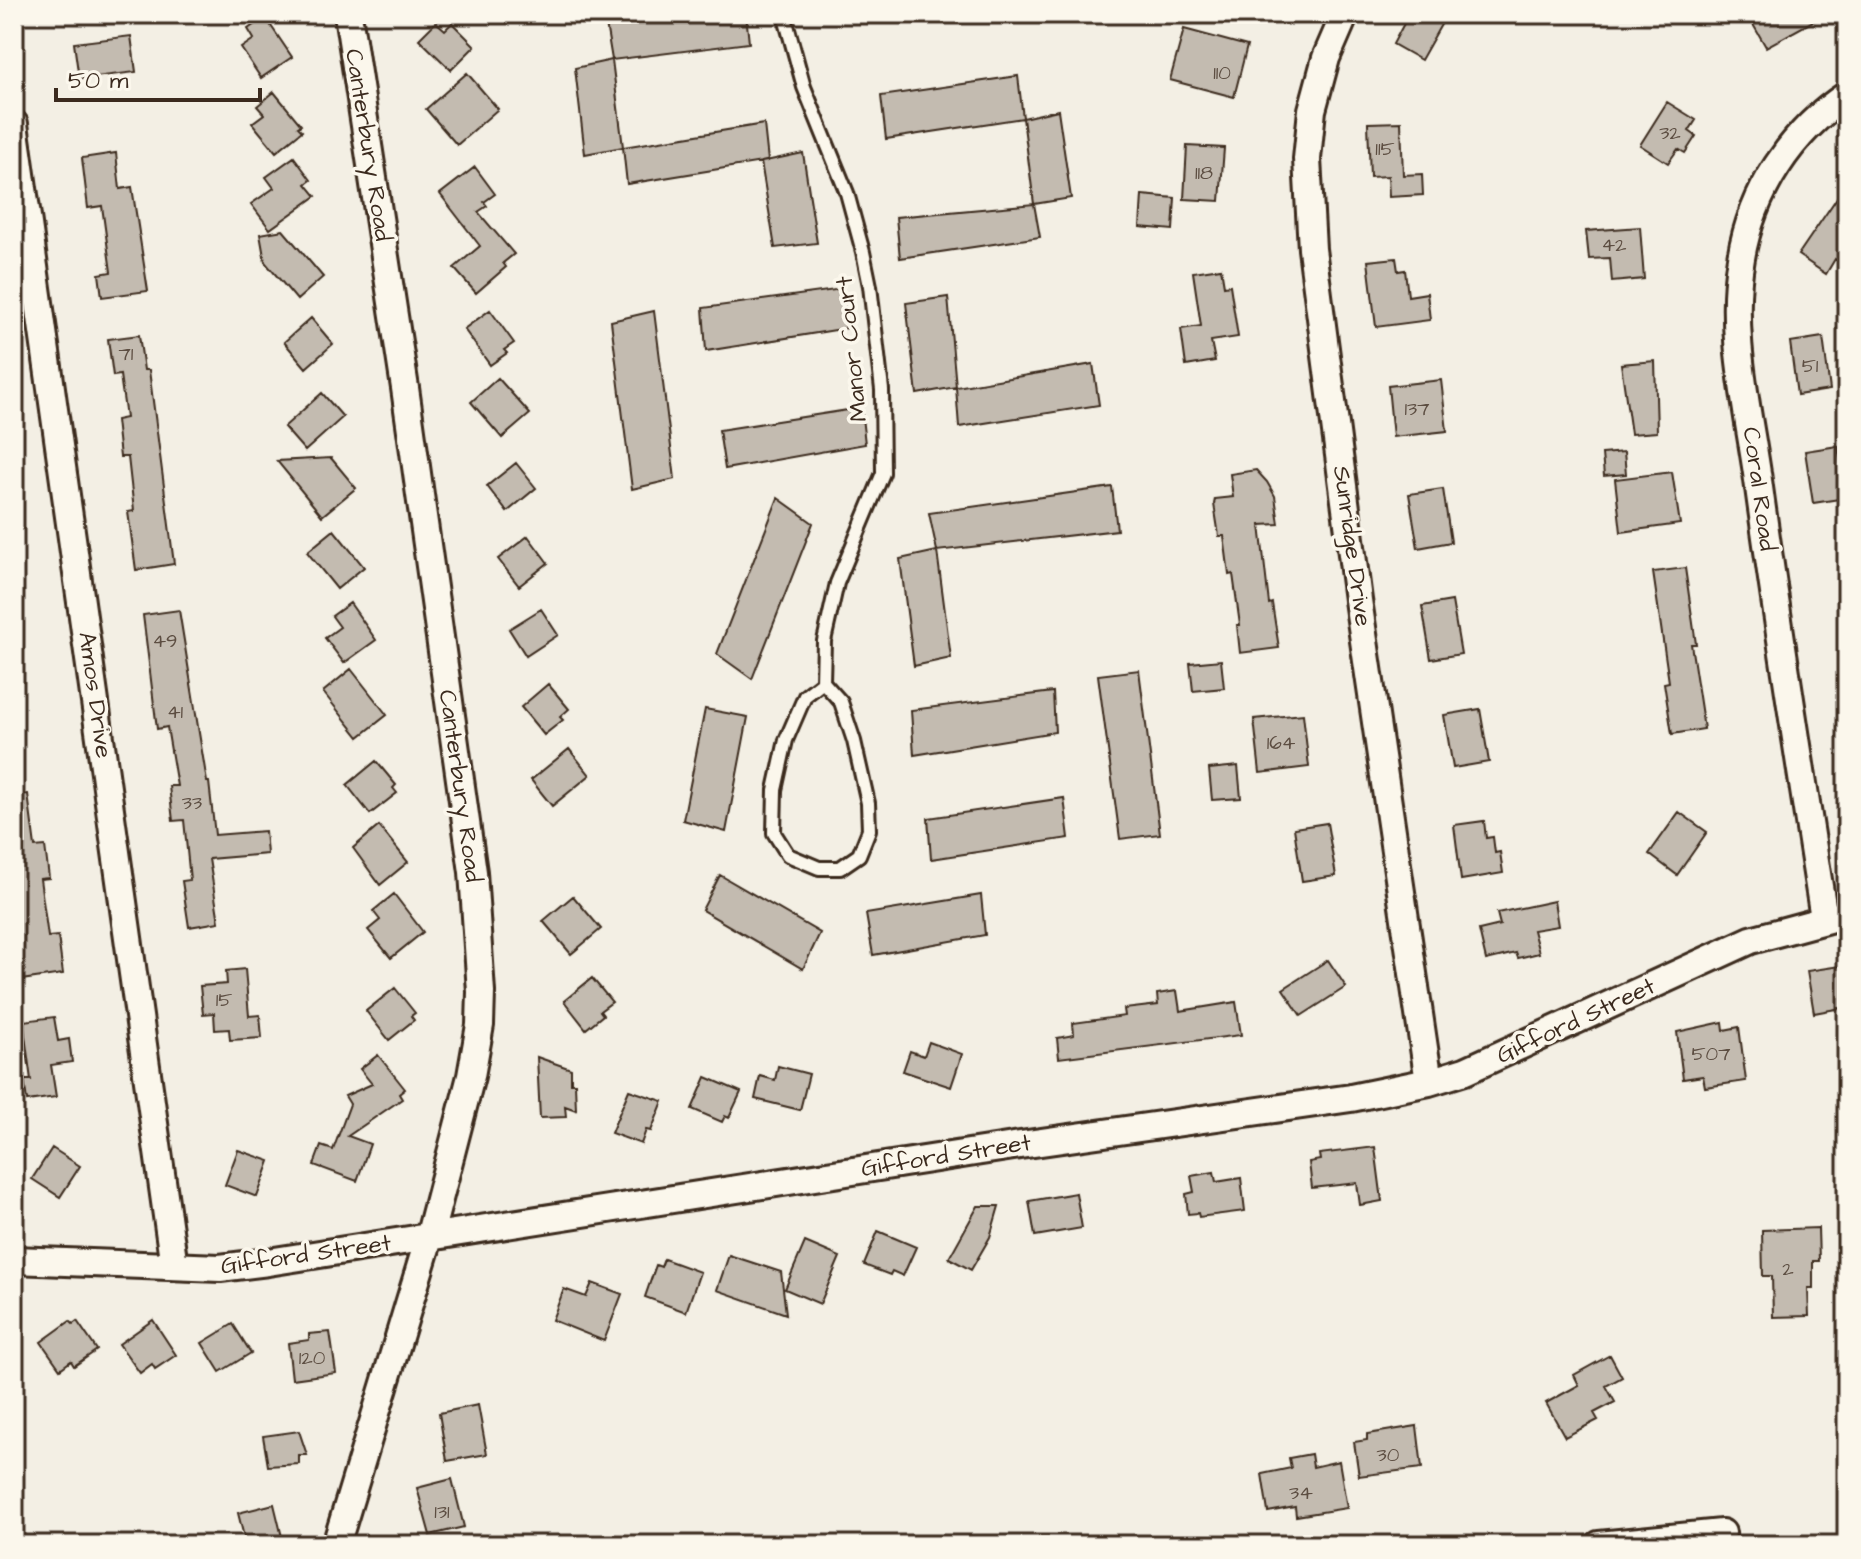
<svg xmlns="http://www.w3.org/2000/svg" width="1861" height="1559" font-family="'Architects Daughter',sans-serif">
<rect width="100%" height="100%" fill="#f3efe4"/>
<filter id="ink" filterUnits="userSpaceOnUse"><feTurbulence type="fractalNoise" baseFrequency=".0125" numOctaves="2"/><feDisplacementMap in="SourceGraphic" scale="16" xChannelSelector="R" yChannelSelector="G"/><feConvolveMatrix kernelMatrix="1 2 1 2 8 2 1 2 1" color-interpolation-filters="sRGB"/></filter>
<g filter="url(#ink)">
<path fill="#c3bbb0" stroke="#3b2a1e" stroke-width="2" d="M673,14H746L749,43L612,60L606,24Z
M1409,14H1447L1421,60L1393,44Z
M1747,14H1826L1766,47Z
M265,17L292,57L261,78L241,48L254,39L248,29Z
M436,22L445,30L452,23L475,46L451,70L419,39Z
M1184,29L1247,46L1234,97L1170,80Z
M131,36L136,72L79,79L74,43Z
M612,60L623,147L585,154L575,68Z
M467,73L498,109L457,145L426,109Z
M1018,76L1023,118L886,139L881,96Z
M274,92L301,125L298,127L302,131L276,152L252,123L264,114L257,106Z
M1667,102L1696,120L1689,131L1696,136L1685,153L1678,149L1668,163L1640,145Z
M1058,110L1071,198L1034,204L1023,118Z
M1401,122L1403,175L1422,174L1423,195L1389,197L1388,176L1370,177L1368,123Z
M764,124L768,161L627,184L623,147Z
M1187,146L1224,148L1220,201L1184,199Z
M116,153L120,189L132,187L148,291L102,297L99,274L111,272L102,206L88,208L82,158Z
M803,153L817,243L775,248L761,162Z
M294,157L311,180L306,184L316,196L270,229L251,204L274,188L266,177Z
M475,167L495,194L484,202L487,206L478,212L514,254L503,263L506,267L476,293L454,268L480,246L440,194Z
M1847,183V268L1835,259L1826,274L1798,255Z
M1142,195L1175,198L1173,230L1140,227Z
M1034,204L1040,237L900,258L896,217Z
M1640,227L1644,279L1612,282L1610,258L1589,259L1586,231Z
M283,230L323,277L297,300L265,262L260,234Z
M1396,258L1398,271L1405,270L1408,296L1427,293L1430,320L1376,327L1368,261Z
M1221,268L1224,286L1230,285L1238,337L1211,341L1215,361L1186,366L1181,329L1201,326L1193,272Z
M842,289L848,328L706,351L703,308Z
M948,297L956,387L917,394L906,303Z
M490,310L514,343L504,350L507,353L490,365L464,329Z
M654,311L675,479L632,489L611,321Z
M311,318L333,344L306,368L284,342Z
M139,335L144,370H149L174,564L136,570L128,512L134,511L128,457H120L116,420L126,418L120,375L113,376L108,339Z
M1823,337L1830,390L1797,395L1790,342Z
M1655,361L1657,432L1631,434L1621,364Z
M1093,364L1099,405L959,427L956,387Z
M498,378L530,414L502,438L471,402Z
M1441,380L1447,431L1393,437L1388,386Z
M322,393L343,417L305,451L284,427Z
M861,408L865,444L725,469L719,430Z
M1838,446L1846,498L1813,503L1805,451Z
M1624,452L1626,474L1604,476L1602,454Z
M331,458L356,488L322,516L277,461Z
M516,463L536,488L507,512L487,486Z
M1256,470L1267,482L1275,496L1279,524L1260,525L1269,604L1272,603L1279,648L1240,653L1237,625H1240L1233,574L1229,575L1224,536H1219L1214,504L1215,499L1233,497L1230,474Z
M1672,472L1680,524L1621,532L1615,479Z
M1112,487L1117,530L937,551L929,513Z
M1443,489L1451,542L1418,548L1409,494Z
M778,498L813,523L752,679L717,654Z
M334,530L364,567L337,589L307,552Z
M528,536L548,563L519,586L498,559Z
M937,551L951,658L914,666L900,559Z
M1685,568L1696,644H1691L1704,729L1672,734L1664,683L1669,682L1653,572Z
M1452,601L1461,654L1431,659L1422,606Z
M350,603L376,640L344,663L325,638L340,627L332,616Z
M541,609L558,635L526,656L509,629Z
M179,610L207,782H209L215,835L265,831L267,854L209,859L219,922L189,927L182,881L190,880L184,820L173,821L169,786H177L167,727L157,729L143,615Z
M1221,660L1224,688L1193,691L1190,663Z
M351,669L387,715L359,737L323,692Z
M1139,670L1160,834L1120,839L1098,675Z
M548,684L569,709L560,717L563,720L544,735L521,707Z
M1053,692L1055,732L914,755L911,710Z
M705,709L748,717L726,832L683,820Z
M1480,709L1489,762L1453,768L1444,715Z
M1303,714L1309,767L1260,773L1254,719Z
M569,749L590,775L552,806L531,780Z
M376,761L396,785L393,788L397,793L370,814L347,785Z
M1238,766L1241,798L1212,800L1209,769Z
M28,794L35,847L45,846L49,878L40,879L48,937L58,936L63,974L21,980L14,928V795Z
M1064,798L1069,838L931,859L928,818Z
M1679,812L1707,832L1677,875L1649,854Z
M1484,821L1486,838L1493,837L1495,853L1500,852L1503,873L1461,880L1454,825Z
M1327,823L1336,876L1302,881L1294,828Z
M379,826L408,862L380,885L353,848Z
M720,875L820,933L803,969L702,910Z
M394,894L423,932L391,958L368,930L380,920L373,911Z
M981,895L985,935L873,955L866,914Z
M573,896L601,929L571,954L543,921Z
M1554,901L1558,926L1533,930L1539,953L1518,958L1516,953L1486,960L1479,930L1500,925L1497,913Z
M1328,960L1346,987L1301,1016L1283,989Z
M1847,965V1007L1814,1013L1807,971Z
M245,969L249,1016L260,1015L262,1038L230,1040L229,1029L215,1030L214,1013L203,1014L200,986L227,984L226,971Z
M592,978L612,1002L600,1011L603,1015L586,1029L564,1001Z
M395,988L415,1013L411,1016L414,1020L389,1040L366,1011Z
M1177,991L1180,1011L1236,1002L1241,1035L1059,1058L1057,1038L1074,1035L1073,1023L1125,1016L1124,1009L1158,1005L1157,994Z
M54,1017L58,1041L69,1039L72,1062L51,1065L56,1097L27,1101L24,1080H31L23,1021Z
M1723,1022L1724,1030L1739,1027L1746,1081L1705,1087L1703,1076L1683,1079L1677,1032Z
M929,1042L962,1054L951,1087L903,1071L910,1051L924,1056Z
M378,1055L405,1089L399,1094L402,1099L348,1136L370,1144L357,1181L314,1165L321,1146L333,1150L350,1104L345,1096L372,1084L360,1069Z
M537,1057L571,1069V1083H575L576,1110L565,1106L566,1117L540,1118Z
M778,1066L809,1074L800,1110L755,1099L760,1076L775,1080Z
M706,1077L741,1092L729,1118L725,1116L722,1122L692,1109Z
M629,1090L663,1101L651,1131L646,1130L641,1144L611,1133Z
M1375,1147L1382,1201L1360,1205L1357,1183L1312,1188L1309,1162L1320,1160L1319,1154Z
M52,1148L80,1166L60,1197L32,1179Z
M238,1150L270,1161L257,1197L225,1185Z
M1214,1172L1216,1182L1241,1178L1245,1211L1199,1217L1198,1213L1188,1214L1186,1194L1194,1192L1191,1176Z
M1076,1193L1082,1228L1035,1236L1029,1201Z
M978,1206H999L990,1237L971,1270L949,1258Z
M1818,1228L1819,1261H1813V1288H1808L1809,1316L1773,1317L1772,1276H1763L1762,1230Z
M878,1231L916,1247L903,1276L892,1271L890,1275L864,1265Z
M805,1242L840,1257L820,1304L785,1289Z
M729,1255L781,1272L786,1314L717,1290Z
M664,1259L700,1272L686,1312L645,1297L656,1265L661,1267Z
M592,1283L622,1294L604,1341L552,1320L564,1289L586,1297Z
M153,1320L176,1355L155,1369L152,1364L140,1373L119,1344Z
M70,1321L73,1324L77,1321L97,1350L74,1366L71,1361L60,1369L41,1342Z
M233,1324L251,1353L220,1372L202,1343Z
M330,1332L336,1373L292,1379L288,1343L309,1340V1334Z
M1610,1355L1622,1377L1606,1386L1615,1402L1594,1413L1598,1420L1565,1437L1546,1403L1579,1385L1574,1375Z
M478,1405L487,1454L447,1461L439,1413Z
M1417,1426L1422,1468L1359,1476L1354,1442L1367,1440V1434Z
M299,1431L307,1455H299V1464L268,1466L263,1436Z
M1311,1454L1313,1467L1339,1461L1347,1508L1296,1516L1295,1507L1268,1512L1262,1474L1291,1468L1289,1458Z
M452,1479L464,1527L430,1535L417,1488Z
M274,1504L282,1537L246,1545L238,1513Z"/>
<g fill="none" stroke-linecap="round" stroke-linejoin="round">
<g stroke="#3b2a1e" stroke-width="18">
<path id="service" d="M784,14L804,87L847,193L863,252L870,286L882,390L883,473L837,583L824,641L823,682L841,702L854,741L868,803L869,830L859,855L840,868H819L788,855L774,833L775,790L786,740L805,696L823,682"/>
</g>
<g stroke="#3b2a1e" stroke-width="32">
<path id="minor" d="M1345,14L1326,58L1312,110L1307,159L1312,249L1358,600L1429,1082
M14,124L174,1266
M1824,918C1801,772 1778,627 1758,480C1748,409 1728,330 1741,258C1752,192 1791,132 1847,95
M14,1260L220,1268L268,1262L1020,1145L1351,1098L1429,1082L1465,1071L1751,940L1847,914
M336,1545L429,1238L471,1076L480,1025L481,992L473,872L405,388L348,14
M1599,1545L1722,1533"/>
</g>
<use href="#service" stroke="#fbf7ec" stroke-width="12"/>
<use href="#minor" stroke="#fbf7ec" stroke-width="26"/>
</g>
</g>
<g text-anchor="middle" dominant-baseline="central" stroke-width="7" stroke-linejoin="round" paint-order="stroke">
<g font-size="20" fill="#5d4e42">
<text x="1222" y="73">110</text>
<text x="1670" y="133">32</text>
<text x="1385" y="149">115</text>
<text x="1204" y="173">118</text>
<text x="1614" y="245">42</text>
<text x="126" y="354">71</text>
<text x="1810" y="366">51</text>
<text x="1417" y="409">137</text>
<text x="165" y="641">49</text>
<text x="175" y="712">41</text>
<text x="1281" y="743">164</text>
<text x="192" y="803">33</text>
<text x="224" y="1000">15</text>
<text x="1711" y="1054">507</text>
<text x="1788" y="1269">2</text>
<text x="312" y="1358">120</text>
<text x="1388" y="1455">30</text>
<text x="1301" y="1493">34</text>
<text x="442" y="1512">131</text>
</g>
<g font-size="24" fill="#3b2a1e" stroke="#fbf7ec">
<text transform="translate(368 145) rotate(81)">Canterbury Road</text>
<text transform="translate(852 349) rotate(-96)">Manor Court</text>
<text transform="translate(1759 489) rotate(82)">Coral Road</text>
<text transform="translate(1352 546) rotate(82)">Sunridge Drive</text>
<text transform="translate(95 695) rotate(82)">Amos Drive</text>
<text transform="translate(460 786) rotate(82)">Canterbury Road</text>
<text transform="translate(1576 1021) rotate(-25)">Gifford Street</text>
<text transform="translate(946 1156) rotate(-9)">Gifford Street</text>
<text transform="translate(306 1255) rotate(-8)">Gifford Street</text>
</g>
</g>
<rect width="1861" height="1559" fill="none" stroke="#fbf7ec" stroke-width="48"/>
<rect x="24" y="24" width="1813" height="1511" fill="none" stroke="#3b2a1e" stroke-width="3" filter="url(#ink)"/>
<path d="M56 88v12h204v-12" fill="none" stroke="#3b2a1e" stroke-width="4"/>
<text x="68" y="88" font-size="24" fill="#3b2a1e" stroke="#fbf7ec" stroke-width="6" paint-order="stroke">50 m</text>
</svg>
